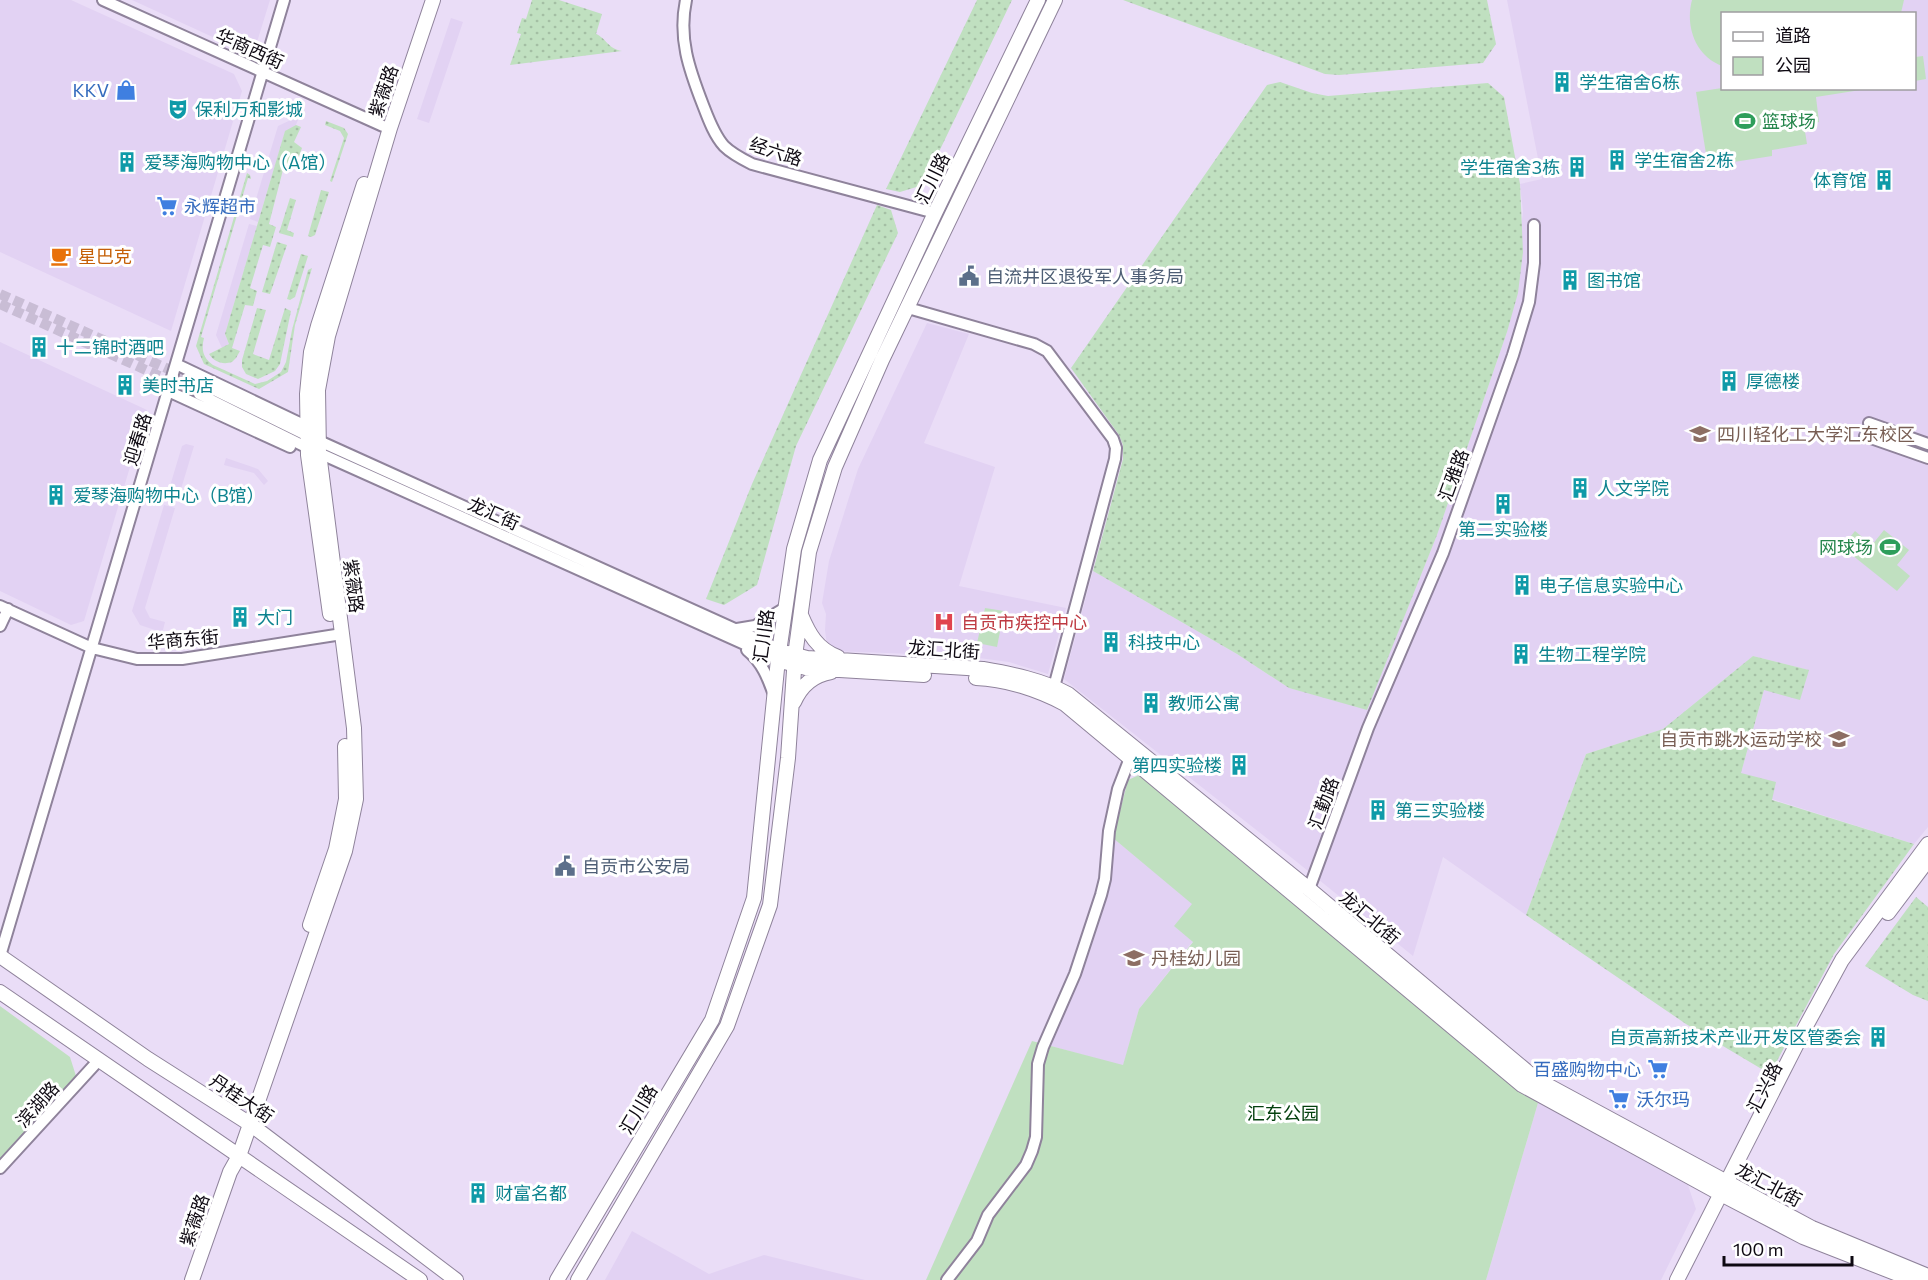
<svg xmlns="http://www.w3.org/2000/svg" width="1928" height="1280" font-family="Commissioner,'Noto Sans SC',sans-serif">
<defs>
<pattern id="grass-dots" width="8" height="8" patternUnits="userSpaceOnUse" patternTransform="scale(1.5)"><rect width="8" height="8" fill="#c0e0c0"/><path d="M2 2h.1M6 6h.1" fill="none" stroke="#a4bfa4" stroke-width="1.8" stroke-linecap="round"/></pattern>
</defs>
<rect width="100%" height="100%" fill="#eaddf7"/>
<path fill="#e2d2f3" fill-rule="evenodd" d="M0,0H71L234,74L242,91L171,331L0,252Z
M132,0H270L257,42L241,50Z
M1507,0H1928V827L1914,844L1772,799L1741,773L1764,690L1808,670L1753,656L1663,729L1586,754L1526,915L1443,857L1413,956L1292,858L1064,679L1093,571L1237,654L1289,688L1367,709L1437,535L1507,332L1523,212L1520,184L1542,179ZM1722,14H1914V88H1722Z
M451,18L463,22L429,123L417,119Z
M295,118L298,120L295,127L285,132L258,222L250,219L278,126Z
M249,224L257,226L225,334L229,344L222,348L216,335Z
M927,323L969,334L924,443L995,467L959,586L1066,608L1048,674L1009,662L964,656L834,651L827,645L825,630L826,614L822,603L829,561L858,469Z
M0,342L147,410L84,621L71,625L0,591Z
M186,444L194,446L178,499L167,496L182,446Z
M226,458L258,469L268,481L264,485L254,473L224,465Z
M164,505L175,508L145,608L150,618L165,622L163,630H155L140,625L132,611Z
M1113,838L1193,904V941L1139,1009L1123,1066L1051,1046L1082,975L1108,896Z
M1538,1103L1688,1185L1696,1209L1661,1280H1486Z
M632,1231L709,1274L764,1255L865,1280H605Z"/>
<path fill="url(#grass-dots)" d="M532,0H559L602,14L596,34C606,38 608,49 622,51L510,65L521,34L517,33L522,18L526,19Z
M977,0H1012L923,185L900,192L886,189Z
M1123,0H1487L1496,44L1483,63L1339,75L1325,74Z
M1280,82L1312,93L1328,96L1488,83L1504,97L1520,184L1523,252L1518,293L1507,332L1437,535L1367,710L1289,688L1237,654L1093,571L1123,459V445L1119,435L1071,368L1267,85Z
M326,121L344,128L348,134L332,182L330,181L344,138L340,131L325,125Z
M296,125L301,127L294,142L302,148L295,167L284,166L269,224L276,227L270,247L263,245L250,288L257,291L253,306L245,305L232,348L240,351L236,358L232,362C223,365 214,362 209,354L229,344L225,334L285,131Z
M247,173L250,175L251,179L248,178L201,337L204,338C201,350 203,358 213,365L255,384L267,381L281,372L286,362L292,330L308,270L312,268L295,325L288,372L259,389L204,364L196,346Z
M321,190L329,192L315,235L311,237L308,236Z
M290,198L296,200L287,230L294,233L293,237L279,233Z
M877,205L891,210L898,233L796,446L757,585L724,605L706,599L752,484Z
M277,242L287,245L270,294L262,292Z
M301,254L308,256L295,297L290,300L287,299Z
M257,308L266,310L253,354L269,360L285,308L291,311L280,364L275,371L258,379L246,374L242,367V360Z
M1753,656L1809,670L1800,700L1764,690L1741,773L1776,782L1772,800L1914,844L1834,954L1770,1074L1686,1024L1526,915L1586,754L1663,729Z
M1916,897L1928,907V1001L1913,995L1865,966Z"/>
<path fill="#c0e0c0" d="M1692,0H1904L1901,13L1722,14V66C1695,56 1685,26 1692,0Z
M1923,56L1926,79L1915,81V57Z
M1722,88L1867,89L1816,97L1819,122L1804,125L1807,144L1772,150V156L1708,166L1696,92Z
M1884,530L1909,550L1897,565L1910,576L1897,591L1842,547L1855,531L1872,545Z
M985,608L1004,611L997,647L977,643Z
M1139,775L1490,1067L1538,1103L1486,1280H926L1032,1041L1123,1065L1139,1009L1193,942L1174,926L1192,904L1113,838L1128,780Z
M0,1006L70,1057L76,1076L0,1159Z"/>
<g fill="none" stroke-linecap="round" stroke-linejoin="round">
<path stroke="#c9bdd5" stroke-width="10" stroke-dasharray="10 5" stroke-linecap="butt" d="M0,294L202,384
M0,304L199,394"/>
<g stroke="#8f839b" stroke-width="14">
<path id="minor" d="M103,0L383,126
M686,0C678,38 689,69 703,105C708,118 714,135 724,146C732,154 742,159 752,164L935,213
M908,308L1034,344L1047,351L1113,439L1116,448L1115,459L1054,687
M176,364L306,426
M202,384L308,436L779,649
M168,391L290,447
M199,394L308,448L778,659
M1869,423L1928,444
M1865,436L1928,458
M0,606L92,648L137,659H182L342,634
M0,626L8,609
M737,629L755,626L785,608
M747,650C762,662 768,678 774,695
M1309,889L1368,728L1443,553L1513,355L1529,302L1534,263V225
M0,956L284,0
M0,1168L98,1061
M947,1280L977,1241L988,1215L1026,1165L1032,1151L1036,1137L1038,1064L1043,1047L1075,974L1101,895L1105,879L1109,831L1118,789L1130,758"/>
</g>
<g stroke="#8f839b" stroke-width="16">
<path id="major" d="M330,614L308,455L307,394L311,352L318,326L364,184
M801,615C809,634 817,649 838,657
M788,653L807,658L983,669C1012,674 1042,680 1068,694L1309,889L1530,1074L1547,1085L1812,1228L1928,1276
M785,662L806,668L924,675
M976,678C1006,679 1039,690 1065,704L1522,1085L1721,1194L1803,1237L1913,1280
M794,702C801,686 813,675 831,672
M1888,913L1928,860
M310,925L336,849L346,799L345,746
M0,956L148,1059L250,1124L456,1280
M0,992L420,1280
M192,1280L230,1172L239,1156L345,851L356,799L354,728L319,453L318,390L328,336L390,128L433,0
M557,1280L712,1020L754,898L778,659L794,549L820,460L935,213L1038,0
M578,1280L727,1026L770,905L788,758L795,656L809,552L835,467L882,360L1055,0
M1677,1280L1806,1026L1842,960L1928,844"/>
</g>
<use href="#minor" stroke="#fff" stroke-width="10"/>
<use href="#major" stroke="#fff" stroke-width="14"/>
</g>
<defs>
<g id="building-bare" transform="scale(1.62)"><path d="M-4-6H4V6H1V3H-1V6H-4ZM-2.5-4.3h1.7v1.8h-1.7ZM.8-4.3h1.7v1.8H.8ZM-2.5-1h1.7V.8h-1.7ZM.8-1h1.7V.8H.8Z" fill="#0f9aa8" stroke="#fff" stroke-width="2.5" paint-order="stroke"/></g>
<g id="shop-bare" transform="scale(1.62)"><path d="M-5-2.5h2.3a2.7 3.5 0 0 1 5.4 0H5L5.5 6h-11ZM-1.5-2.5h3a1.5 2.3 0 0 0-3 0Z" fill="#3f7fe0" stroke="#fff" stroke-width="2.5" paint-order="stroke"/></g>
<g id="theatre-bare" transform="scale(1.62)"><path d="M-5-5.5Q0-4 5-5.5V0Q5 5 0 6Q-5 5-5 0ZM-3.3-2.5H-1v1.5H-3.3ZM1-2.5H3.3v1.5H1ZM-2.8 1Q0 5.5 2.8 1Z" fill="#0f9aa8" stroke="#fff" stroke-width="2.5" paint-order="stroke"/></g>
<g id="stadium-bare" transform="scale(1.62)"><path d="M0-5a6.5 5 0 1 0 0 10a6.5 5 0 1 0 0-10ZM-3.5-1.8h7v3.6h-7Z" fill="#2e9e5b" stroke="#fff" stroke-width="2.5" paint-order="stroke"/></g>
<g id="supermarket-bare" transform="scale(1.62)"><path d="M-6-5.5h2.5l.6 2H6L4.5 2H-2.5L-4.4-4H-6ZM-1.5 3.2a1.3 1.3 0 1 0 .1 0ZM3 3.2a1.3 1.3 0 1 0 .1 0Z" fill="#3f7fe0" stroke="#fff" stroke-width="2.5" paint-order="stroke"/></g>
<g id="cafe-bare" transform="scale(1.62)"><path d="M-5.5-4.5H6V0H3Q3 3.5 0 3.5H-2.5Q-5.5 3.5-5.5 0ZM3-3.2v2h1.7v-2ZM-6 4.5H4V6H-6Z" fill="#e8710a" stroke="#fff" stroke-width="2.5" paint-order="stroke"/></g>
<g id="civic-bare" transform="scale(1.62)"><path d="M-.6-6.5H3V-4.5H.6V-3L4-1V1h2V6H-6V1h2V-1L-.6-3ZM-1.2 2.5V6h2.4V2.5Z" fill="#5c6f8a" stroke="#fff" stroke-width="2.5" paint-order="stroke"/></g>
<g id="university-bare" transform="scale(1.62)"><path d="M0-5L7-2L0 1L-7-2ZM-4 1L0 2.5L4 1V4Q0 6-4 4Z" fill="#8d6e63" stroke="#fff" stroke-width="2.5" paint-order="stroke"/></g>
<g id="hospital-bare" transform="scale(1.62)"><path d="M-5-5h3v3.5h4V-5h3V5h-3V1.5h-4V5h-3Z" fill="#e0444e" stroke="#fff" stroke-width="2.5" paint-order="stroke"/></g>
<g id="school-bare" transform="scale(1.62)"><path d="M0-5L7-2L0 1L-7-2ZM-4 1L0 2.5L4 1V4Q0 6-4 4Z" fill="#8d6e63" stroke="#fff" stroke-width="2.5" paint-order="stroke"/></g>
</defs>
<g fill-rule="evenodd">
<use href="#building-bare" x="1562" y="82"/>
<use href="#shop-bare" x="126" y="90"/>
<use href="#theatre-bare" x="178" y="109"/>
<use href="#stadium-bare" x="1745" y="121"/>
<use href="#building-bare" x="1617" y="160"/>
<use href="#building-bare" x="127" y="162"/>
<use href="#building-bare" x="1577" y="167"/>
<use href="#building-bare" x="1884" y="180"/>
<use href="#supermarket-bare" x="167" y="206"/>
<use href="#cafe-bare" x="61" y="256"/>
<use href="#civic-bare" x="969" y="276"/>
<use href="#building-bare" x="1570" y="280"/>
<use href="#building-bare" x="39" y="347"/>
<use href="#building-bare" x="1729" y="381"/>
<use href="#building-bare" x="125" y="385"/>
<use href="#university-bare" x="1700" y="434"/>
<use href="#building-bare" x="1580" y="488"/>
<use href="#building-bare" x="56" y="495"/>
<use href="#building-bare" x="1503" y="504"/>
<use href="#stadium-bare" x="1890" y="547"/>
<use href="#building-bare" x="1522" y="585"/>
<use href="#building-bare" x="240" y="617"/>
<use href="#hospital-bare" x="944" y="622"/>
<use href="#building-bare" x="1111" y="642"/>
<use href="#building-bare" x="1521" y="654"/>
<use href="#building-bare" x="1151" y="703"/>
<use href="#school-bare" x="1839" y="739"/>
<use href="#building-bare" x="1239" y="765"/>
<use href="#building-bare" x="1378" y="810"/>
<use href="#civic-bare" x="565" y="866"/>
<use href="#school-bare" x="1134" y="958"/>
<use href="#building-bare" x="1878" y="1037"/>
<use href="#supermarket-bare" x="1658" y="1069"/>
<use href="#supermarket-bare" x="1619" y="1099"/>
<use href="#building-bare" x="478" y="1193"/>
</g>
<g text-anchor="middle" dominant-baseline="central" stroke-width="6" stroke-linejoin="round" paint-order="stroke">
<g font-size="18" fill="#0e0912" stroke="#fff">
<text transform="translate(250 48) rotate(24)">华商西街</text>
<text transform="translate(383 91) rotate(-71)">紫薇路</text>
<text transform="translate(776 151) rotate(18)">经六路</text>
<text transform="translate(932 178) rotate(-64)">汇川路</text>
<text transform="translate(137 439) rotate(-73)">迎春路</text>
<text transform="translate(1453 475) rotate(-70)">汇雅路</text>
<text transform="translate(494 513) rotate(24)">龙汇街</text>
<text transform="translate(354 586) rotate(83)">紫薇路</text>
<text transform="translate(763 636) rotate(-82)">汇川路</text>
<text transform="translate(183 639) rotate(-5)">华商东街</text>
<text transform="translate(944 649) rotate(4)">龙汇北街</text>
<text transform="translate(1323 803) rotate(-70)">汇勤路</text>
<text transform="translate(1370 917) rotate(40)">龙汇北街</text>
<text transform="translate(1764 1087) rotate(-63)">汇兴路</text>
<text transform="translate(242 1098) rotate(34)">丹桂大街</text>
<text transform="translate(37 1104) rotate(-48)">滨湖路</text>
<text transform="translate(638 1109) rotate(-59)">汇川路</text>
<text transform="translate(1769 1184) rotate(28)">龙汇北街</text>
<text transform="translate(194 1220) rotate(-71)">紫薇路</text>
</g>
<g font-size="18" fill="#0d838f" stroke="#fff" text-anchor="start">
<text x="1579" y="82">学生宿舍6栋</text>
<text x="195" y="109">保利万和影城</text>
<text x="1634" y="160">学生宿舍2栋</text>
<text x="144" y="162">爱琴海购物中心（A馆）</text>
<text x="1560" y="167" text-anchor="end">学生宿舍3栋</text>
<text x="1867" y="180" text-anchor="end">体育馆</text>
<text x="1587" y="280">图书馆</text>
<text x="56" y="347">十二锦时酒吧</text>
<text x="1746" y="381">厚德楼</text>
<text x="142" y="385">美时书店</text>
<text x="1597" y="488">人文学院</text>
<text x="73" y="495">爱琴海购物中心（B馆）</text>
<text x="1503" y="529" text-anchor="middle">第二实验楼</text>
<text x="1539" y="585">电子信息实验中心</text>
<text x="257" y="617">大门</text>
<text x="1128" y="642">科技中心</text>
<text x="1538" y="654">生物工程学院</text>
<text x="1168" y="703">教师公寓</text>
<text x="1222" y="765" text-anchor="end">第四实验楼</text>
<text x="1395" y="810">第三实验楼</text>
<text x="1861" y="1037" text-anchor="end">自贡高新技术产业开发区管委会</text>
<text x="495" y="1193">财富名都</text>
</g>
<g font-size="18" fill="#366cbe" stroke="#fff" text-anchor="end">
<text x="109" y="90">KKV</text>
<text x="184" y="206" text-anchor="start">永辉超市</text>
<text x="1641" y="1069">百盛购物中心</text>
<text x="1636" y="1099" text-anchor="start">沃尔玛</text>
</g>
<g font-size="18" fill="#27864d" stroke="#fff" text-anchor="start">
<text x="1762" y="121">篮球场</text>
<text x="1873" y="547" text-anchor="end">网球场</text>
</g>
<g font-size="18" fill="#c56008" stroke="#fff" text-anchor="start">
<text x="78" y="256">星巴克</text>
</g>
<g font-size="18" fill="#4e5e75" stroke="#fff" text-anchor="start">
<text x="986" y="276">自流井区退役军人事务局</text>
<text x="582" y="866">自贡市公安局</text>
</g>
<g font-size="18" fill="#785e54" stroke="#fff" text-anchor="start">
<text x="1717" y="434">四川轻化工大学汇东校区</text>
<text x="1822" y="739" text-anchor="end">自贡市跳水运动学校</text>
<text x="1151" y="958">丹桂幼儿园</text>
</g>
<g font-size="18" fill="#be3a42" stroke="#fff" text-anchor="start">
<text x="961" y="622">自贡市疾控中心</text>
</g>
<g font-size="18" fill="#04410f" stroke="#fff">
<text x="1283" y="1113">汇东公园</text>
</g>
</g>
<rect x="1721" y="12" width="195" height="78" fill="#ffffff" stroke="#9f9da0" stroke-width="1.5"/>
<rect x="1733" y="32" width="30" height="9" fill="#ffffff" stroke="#9f9da0" stroke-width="1.5"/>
<text x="1775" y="42" font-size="18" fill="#0e0912">道路</text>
<rect x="1733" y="57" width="30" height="18" fill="#c0e0c0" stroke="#9f9da0" stroke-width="1.5"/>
<text x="1775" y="72" font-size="18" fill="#0e0912">公园</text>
<path d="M1724 1256v9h128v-9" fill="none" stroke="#0e0912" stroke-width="3"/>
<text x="1733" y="1256" font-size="18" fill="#0e0912" stroke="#ffffff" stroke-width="4.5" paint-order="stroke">100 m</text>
</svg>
